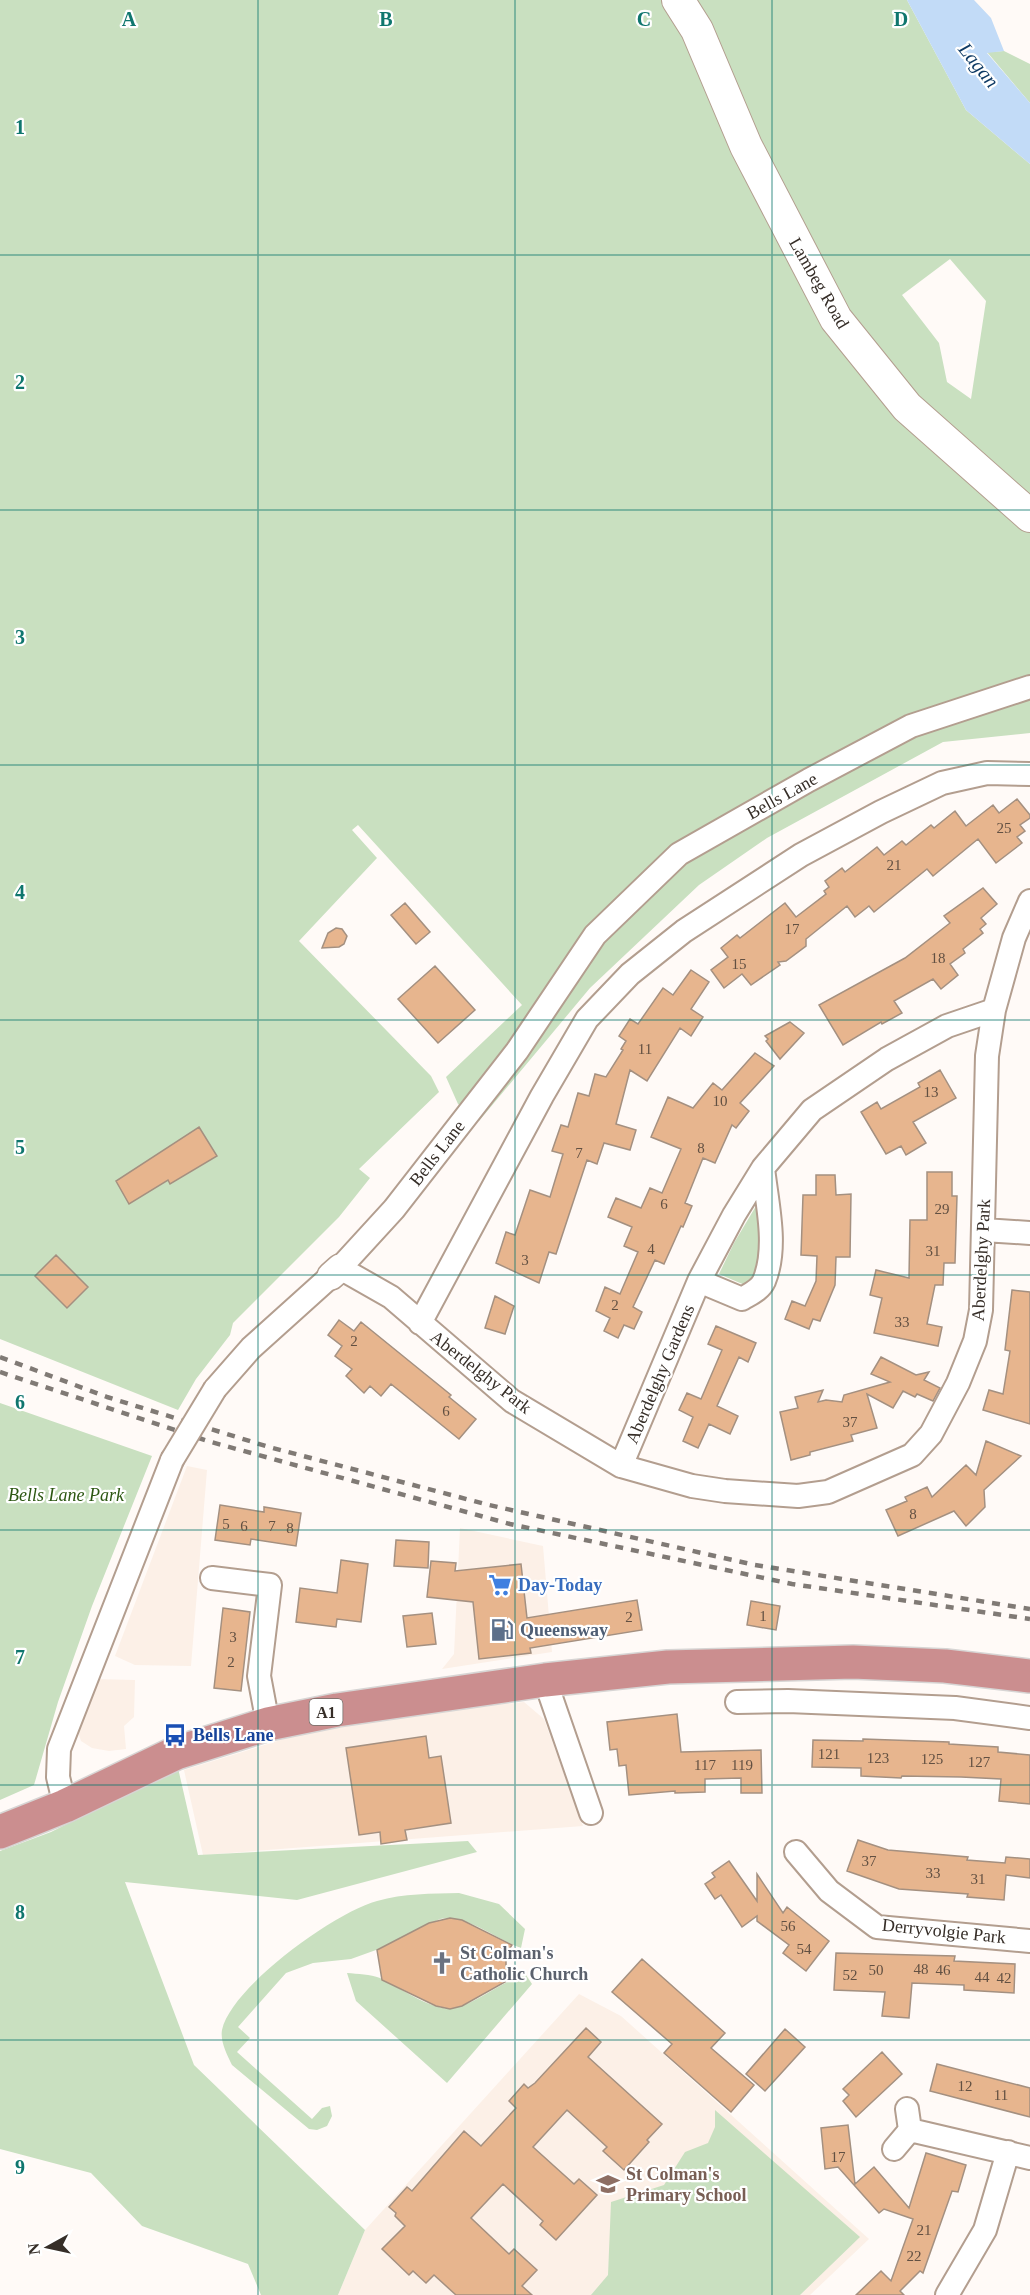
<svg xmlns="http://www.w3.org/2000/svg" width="1030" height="2295" font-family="Georgia,serif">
<rect width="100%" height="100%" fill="#fffaf7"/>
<path fill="#fcf0e7" d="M187,1466L207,1470L191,1666L135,1665L115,1656Z
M460,1528L543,1546L552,1652L442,1669L454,1654Z
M96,1679L135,1680L134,1717L124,1726L126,1749L109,1751L92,1748L81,1741L77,1729Z
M524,1702L544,1719L583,1826L203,1855L184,1770L313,1730L397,1715Z
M579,1994L621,2016L869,2239L810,2295H338L365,2230Z"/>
<path fill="#c9e0c0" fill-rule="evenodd" d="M0,0H907L966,110L1030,164V733L943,742L767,838L699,885L590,988L479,1121L458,1104L446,1077L522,1005L358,825L352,830L377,858L299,941L431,1076L439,1092L359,1169L370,1178L339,1217L233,1323L230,1335L196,1379L178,1410L0,1339ZM950,259L986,301L971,399L947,382L939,343L902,295Z
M1004,51L1030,64V103L987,52Z
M759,1201L764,1246L757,1280L747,1286L719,1274L734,1243Z
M0,1403L152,1456L92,1606L58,1702L34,1785L0,1800Z
M178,1768L198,1855L468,1841L477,1852L297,1900L125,1882L194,2065L365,2230L338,2295H261L248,2264L142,2226L91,2173L0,2149V1851L51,1832Z
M459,1893L499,1904L525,1929L521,1948C495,1939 469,1915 440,1919L376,1950L351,1959L313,1963L286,1973L238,2027L250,2038L237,2052L312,2119L322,2108L330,2106L332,2116L327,2126L317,2130L309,2129L232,2065C227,2055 220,2041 222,2030C231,1987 335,1912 377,1901C404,1893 431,1894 459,1893Z
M347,1973C358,1974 370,1974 380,1978C399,1987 433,2012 453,2008C479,2003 500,1981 526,1975L532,1984L447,2083L356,2001Z
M715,2110L860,2237L800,2295H591L608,2275L611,2202L664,2185L685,2152L708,2143L715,2127Z"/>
<path fill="#c2dbf7" d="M907,0H974L991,18L1004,51L987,53L1030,103V164L966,110Z"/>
<path fill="#e7b58e" stroke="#a49080" stroke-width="1.5" d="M1017,799L1030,815V818L1020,825L1025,831L1017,837L1022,843L996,863L978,839L933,876L927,869L874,912L869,906L855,917L847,906L806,939V946L786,961L778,962L780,965L751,985L742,974L724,988L711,970L728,957L721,948L737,935L740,938L785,903L796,917L826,894L824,891L829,887L825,881L842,868L845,872L877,847L884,855L902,841L906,845L931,825L934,828L955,811L966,826L993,805L999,813Z
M983,888L997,904L981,918L986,924L980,929L983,933L963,949L965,953L950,964L958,975L941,989L933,979L894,1001L902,1013L882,1024L881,1022L843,1045L819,1005L905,958L950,923L944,916Z
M405,903L430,932L416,944L391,915Z
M336,928L342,929L347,936L344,944L339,947L322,948L328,933Z
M435,966L475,1010L438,1043L398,999Z
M691,970L709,982L691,1009L703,1017L691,1036L680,1028L647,1081L630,1070L616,1124L636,1130L630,1150L604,1143L597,1164L587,1160L556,1254L549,1252L539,1283L496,1263L506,1232L515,1235L530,1190L550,1197L563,1154L552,1151L561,1125L568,1127L578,1093L589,1096L595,1074L606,1077L623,1050L621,1049L626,1041L619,1036L630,1019L638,1024L663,988L673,995Z
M790,1022L804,1033L780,1059L766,1041L768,1039L765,1036Z
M755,1053L774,1066L740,1103L749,1111L736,1128L732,1125L715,1163L703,1158L685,1203L692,1206L683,1227L681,1226L664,1264L655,1260L633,1307L642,1312L634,1329L624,1325L618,1338L604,1331L610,1318L596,1311L605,1287L620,1294L638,1252L624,1246L632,1227L608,1217L612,1207L616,1198L641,1208L650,1188L662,1193L681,1149L651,1137L668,1097L693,1108L713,1083L722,1090Z
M940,1070L956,1098L913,1122L926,1143L906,1155L901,1146L886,1154L861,1112L877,1102L881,1109L920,1087L918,1083Z
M199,1127L217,1156L170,1184L168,1180L129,1204L116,1181Z
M927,1172H952V1196H957L955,1263H944L943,1285H935L927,1324L942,1327L938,1346L874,1333L882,1298L870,1295L876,1270L909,1278L910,1220H927Z
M816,1175H835L836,1195L851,1194L850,1257H836L835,1285L820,1321L813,1319L809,1329L785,1319L792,1301L805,1306L816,1281L817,1256L801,1255L803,1195H816Z
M56,1255L88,1287L67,1308L35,1276Z
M1012,1290L1030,1292V1424L983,1410L989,1390L1003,1394L1010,1351L1005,1350Z
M495,1296L514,1306L505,1334L485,1328Z
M339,1320L354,1331L361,1322L451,1395L449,1397L476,1419L459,1439L391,1384L381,1396L370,1386L364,1393L346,1376L352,1369L335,1356L342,1346L328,1335Z
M716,1326L756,1343L748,1362L739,1357L717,1406L738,1416L730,1434L709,1424L698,1448L683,1441L693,1417L679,1410L687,1393L701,1399L722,1350L708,1344Z
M881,1357L916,1375L929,1372L924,1380L940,1388L933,1401L917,1394L915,1397L903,1391L893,1408L867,1394L877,1428L851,1435L853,1441L810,1452V1455L791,1460L780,1412L798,1408L795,1397L823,1390L818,1402L826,1400L842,1402L844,1395L890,1382L871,1374Z
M986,1441L1021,1456L984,1490L985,1507L966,1526L954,1511L898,1536L886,1510L907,1501L905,1497L927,1487L932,1497L966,1465L976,1475Z
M220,1505L264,1512V1507L301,1513L296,1546L251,1539L250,1545L215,1540Z
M396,1540L429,1542L428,1568L394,1566Z
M341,1560L368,1564L361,1622L337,1619L336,1627L296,1622L300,1588L337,1593Z
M431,1561L456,1563L455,1571L521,1564L527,1618L637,1600L642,1630L530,1648L531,1653L479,1659L473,1602L427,1597Z
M751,1601L780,1606L776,1630L747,1625Z
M223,1608L250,1612L241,1691L214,1688Z
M432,1613L436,1644L407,1647L403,1616Z
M677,1714L681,1752L761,1750L762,1793H741V1778L705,1779V1792L675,1793V1791L629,1795L626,1765L619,1766L617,1749L610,1750L607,1722Z
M426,1736L429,1758L441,1756L451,1823L405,1830L407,1840L381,1844L380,1832L359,1835L346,1748Z
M863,1739L949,1742V1744L998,1747V1752L1030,1755V1804L999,1801L1001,1779L961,1777L902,1776L901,1778L861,1776V1768L812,1767L813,1740L863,1741Z
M858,1840L888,1850L968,1857L967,1860L1005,1863L1006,1857L1030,1859V1878L1006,1875L1004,1900L967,1897L968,1894L899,1889L847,1871Z
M729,1861L757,1901V1874L783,1913L787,1907L829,1941L806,1971L783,1953L789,1945L757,1921V1916L742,1927L721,1895L715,1899L705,1884L715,1877L712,1873Z
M450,1918L462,1920L512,1945L506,1954V1967L514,1977L462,2006L450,2009L436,2006L382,1980L377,1950L429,1923Z
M836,1953L955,1956L954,1961L1015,1964L1014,1993L964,1990V1985L912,1983L909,2018L882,2016L885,1992L834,1990Z
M642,1959L725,2033L711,2048L754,2085L731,2112L664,2053L672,2044L612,1992Z
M586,2028L601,2042L588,2057L662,2124L647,2140L649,2142L624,2170L603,2151L607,2147L567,2110L533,2147L574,2184L579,2179L597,2195L556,2240L540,2225L543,2221L503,2184L471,2218L509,2254L514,2249L537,2270L522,2286L532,2295H456L434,2275L426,2283L413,2271L409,2275L382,2249L405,2226L395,2216L396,2213L389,2207L407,2187L412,2191L464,2131L481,2146L516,2108L509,2101L524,2084L528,2088L535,2083Z
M785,2029L805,2047L765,2091L746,2074Z
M882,2052L902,2074L856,2117L843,2101L849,2095L843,2089Z
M937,2064L1030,2088V2117L930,2091Z
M848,2125L855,2184L874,2167L909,2208L926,2153L966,2165L958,2192L952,2191L923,2273L920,2271L900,2291L904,2295H856L881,2271L891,2281L913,2219L884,2209L879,2213L838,2167L825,2169L821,2128Z"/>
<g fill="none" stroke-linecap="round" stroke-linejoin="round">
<g stroke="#b39e8f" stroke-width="26">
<path id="minor" d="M1030,687L911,726L809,780L679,854L595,935L517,1051L394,1209L340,1268L391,1297L512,1401L621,1466L692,1486L725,1491L798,1496L828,1492L912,1455L931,1434L958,1383L975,1341L981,1310L987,1056L994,1010L1014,938L1030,901
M984,1230L1030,1233
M699,1281L742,1299C750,1294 760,1290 764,1281C778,1247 767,1204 763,1168
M420,1323L542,1096L587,1019L630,974L684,931L801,855L881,812L942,783L987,773L1030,774
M215,1389L251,1348L331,1276
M621,1466L699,1281L734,1215L763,1168L812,1110L887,1059L947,1026L994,1010
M212,1578L270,1585L259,1676L268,1724
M545,1680L591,1813
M737,1702L788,1701L955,1708L1030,1718
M65,1806L58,1777L59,1749L172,1460
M796,1852L829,1891L877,1927L1030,1941
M910,2130L1030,2158
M894,2149L910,2130L907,2109
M947,2295L985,2230L1008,2152"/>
</g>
<g stroke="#b39e8f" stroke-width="30">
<path id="tertiary" d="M331,1276L340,1268"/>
</g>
<g stroke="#b39e8f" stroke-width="34">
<path id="secondary" d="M678,0L697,30L746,146L836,319L907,407L1030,516"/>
</g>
<g stroke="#d7d5d4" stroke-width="36">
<path id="trunk" d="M0,1832L65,1806L176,1753L268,1724L337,1710L545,1680L668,1667L853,1662L945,1666L1030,1676"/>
</g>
<use href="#minor" stroke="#fff" stroke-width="22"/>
<use href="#tertiary" stroke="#fff" stroke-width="27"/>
<use href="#secondary" stroke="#fff" stroke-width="32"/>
<use href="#trunk" stroke="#cb8e8f" stroke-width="33"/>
<path stroke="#807a75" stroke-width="4.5" stroke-dasharray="8 8" stroke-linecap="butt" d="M0,1357L107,1397L269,1447L489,1505L755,1565L1030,1609
M0,1372L211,1442L510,1524L792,1584L1030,1619"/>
<g stroke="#b39e8f" stroke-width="26" stroke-linecap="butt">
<path id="minor-bridge" d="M172,1460L215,1389"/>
</g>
<use href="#minor-bridge" stroke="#fff" stroke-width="22"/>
</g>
<path fill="none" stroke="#0f766e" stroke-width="1.5" stroke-opacity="0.55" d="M258,0V2295M515,0V2295M772,0V2295M0,255H1030M0,510H1030M0,765H1030M0,1020H1030M0,1275H1030M0,1530H1030M0,1785H1030M0,2040H1030"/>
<defs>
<g id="supermarket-bare" transform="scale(1.8)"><path d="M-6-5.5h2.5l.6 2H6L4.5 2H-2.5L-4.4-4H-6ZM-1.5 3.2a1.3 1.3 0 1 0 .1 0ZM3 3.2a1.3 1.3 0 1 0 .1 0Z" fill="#3f7fe0" stroke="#fff" stroke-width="2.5" paint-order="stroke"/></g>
<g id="fuel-bare" transform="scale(1.8)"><path d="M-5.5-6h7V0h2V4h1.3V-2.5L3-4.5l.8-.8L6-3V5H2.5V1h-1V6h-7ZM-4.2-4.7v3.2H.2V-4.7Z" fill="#5c6f8a" stroke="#fff" stroke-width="2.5" paint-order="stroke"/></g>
<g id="bus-bare" transform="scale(1.8)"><path d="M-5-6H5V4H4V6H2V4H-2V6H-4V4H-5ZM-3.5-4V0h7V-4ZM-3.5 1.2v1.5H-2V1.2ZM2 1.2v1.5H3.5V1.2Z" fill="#1a4fb4" stroke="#fff" stroke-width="2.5" paint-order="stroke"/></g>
<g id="church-bare" transform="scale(1.8)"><path d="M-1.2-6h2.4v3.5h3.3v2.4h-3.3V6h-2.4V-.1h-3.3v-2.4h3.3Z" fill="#6b7280" stroke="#fff" stroke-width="2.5" paint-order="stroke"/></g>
<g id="school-bare" transform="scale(1.8)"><path d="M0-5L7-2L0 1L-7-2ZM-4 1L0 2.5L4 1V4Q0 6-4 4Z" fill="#8d6e63" stroke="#fff" stroke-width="2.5" paint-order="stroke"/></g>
</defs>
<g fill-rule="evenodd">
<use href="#supermarket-bare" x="500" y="1585"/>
<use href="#fuel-bare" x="502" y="1630"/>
<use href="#bus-bare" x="175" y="1735"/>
<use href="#church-bare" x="442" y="1963"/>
<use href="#school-bare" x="608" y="2184"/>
</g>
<g text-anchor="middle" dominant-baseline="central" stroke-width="4.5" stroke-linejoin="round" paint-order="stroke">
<g font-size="15" fill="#625042">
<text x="1004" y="828">25</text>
<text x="894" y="865">21</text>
<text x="792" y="929">17</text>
<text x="938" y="958">18</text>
<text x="739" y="964">15</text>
<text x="645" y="1049">11</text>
<text x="931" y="1092">13</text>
<text x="720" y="1101">10</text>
<text x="701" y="1148">8</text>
<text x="579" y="1153">7</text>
<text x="664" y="1204">6</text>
<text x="942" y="1209">29</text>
<text x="651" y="1249">4</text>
<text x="933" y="1251">31</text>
<text x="525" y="1260">3</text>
<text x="615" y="1305">2</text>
<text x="902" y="1322">33</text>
<text x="354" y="1341">2</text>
<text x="446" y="1411">6</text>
<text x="850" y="1422">37</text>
<text x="913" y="1514">8</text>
<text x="226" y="1524">5</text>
<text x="244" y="1526">6</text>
<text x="272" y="1526">7</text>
<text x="290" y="1528">8</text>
<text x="763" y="1616">1</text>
<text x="629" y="1617">2</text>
<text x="233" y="1637">3</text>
<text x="231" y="1662">2</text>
<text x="829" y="1754">121</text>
<text x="878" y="1758">123</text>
<text x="932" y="1759">125</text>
<text x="979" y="1762">127</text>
<text x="705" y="1765">117</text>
<text x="742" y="1765">119</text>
<text x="869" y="1861">37</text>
<text x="933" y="1873">33</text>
<text x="978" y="1879">31</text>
<text x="788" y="1926">56</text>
<text x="804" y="1949">54</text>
<text x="921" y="1969">48</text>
<text x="876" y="1970">50</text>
<text x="943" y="1970">46</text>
<text x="850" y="1975">52</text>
<text x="982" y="1977">44</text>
<text x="1004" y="1978">42</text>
<text x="965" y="2086">12</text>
<text x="1001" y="2095">11</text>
<text x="838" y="2157">17</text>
<text x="924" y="2230">21</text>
<text x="914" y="2256">22</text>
</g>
<rect fill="#fff" stroke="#726d68" stroke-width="1.5" x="309.5" y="1699" width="33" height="26" rx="4.5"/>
<g font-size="16" font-weight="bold" fill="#362e28">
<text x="326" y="1712">A1</text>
</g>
<g font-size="18" fill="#362e28" stroke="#fff">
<text transform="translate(819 283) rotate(60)">Lambeg Road</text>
<text transform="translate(782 796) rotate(-29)">Bells Lane</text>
<text transform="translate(437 1153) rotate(-52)">Bells Lane</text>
<text transform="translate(981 1260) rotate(-87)">Aberdelghy Park</text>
<text transform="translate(481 1372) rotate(38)">Aberdelghy Park</text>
<text transform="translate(660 1374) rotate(-67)">Aberdelghy Gardens</text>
<text transform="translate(944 1931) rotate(6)">Derryvolgie Park</text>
</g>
<g font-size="18" font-style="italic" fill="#2c5712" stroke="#fff">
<text x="66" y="1495">Bells Lane Park</text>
</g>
<g font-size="18" font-weight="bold" fill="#366cbe" stroke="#fff" text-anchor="start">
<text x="518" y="1585">Day-Today</text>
</g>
<g font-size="18" font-weight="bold" fill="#4e5e75" stroke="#fff" text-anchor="start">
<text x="520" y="1630">Queensway</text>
</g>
<g font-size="18" font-weight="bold" fill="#164399" stroke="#fff" text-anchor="start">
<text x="193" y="1735">Bells Lane</text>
</g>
<g font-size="18" font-weight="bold" fill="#5b616d" stroke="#fff" text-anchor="start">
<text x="460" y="1953">St Colman's<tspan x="460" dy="21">Catholic Church</tspan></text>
</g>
<g font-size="18" font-weight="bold" fill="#785e54" stroke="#fff" text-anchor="start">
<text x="626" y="2174">St Colman's<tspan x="626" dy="21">Primary School</tspan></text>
</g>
<g font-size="20" font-style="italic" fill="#0f3b65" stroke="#fff">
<text transform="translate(979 65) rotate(51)">Lagan</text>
</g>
</g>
<g font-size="20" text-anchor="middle" font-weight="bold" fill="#0f766e" stroke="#fff" stroke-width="4.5" stroke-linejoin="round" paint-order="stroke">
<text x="129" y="26">A</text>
<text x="386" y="26">B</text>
<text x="644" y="26">C</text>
<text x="901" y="26">D</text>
<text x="20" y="134">1</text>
<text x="20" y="389">2</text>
<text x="20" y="644">3</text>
<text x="20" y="899">4</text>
<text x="20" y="1154">5</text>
<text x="20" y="1409">6</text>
<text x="20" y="1664">7</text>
<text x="20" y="1919">8</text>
<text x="20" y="2174">9</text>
</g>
<g transform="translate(48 2247) rotate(262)" stroke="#ffffff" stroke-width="4.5" paint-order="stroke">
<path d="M0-4.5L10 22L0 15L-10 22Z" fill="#362e28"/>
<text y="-9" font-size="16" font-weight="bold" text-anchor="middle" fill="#362e28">N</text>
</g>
</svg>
